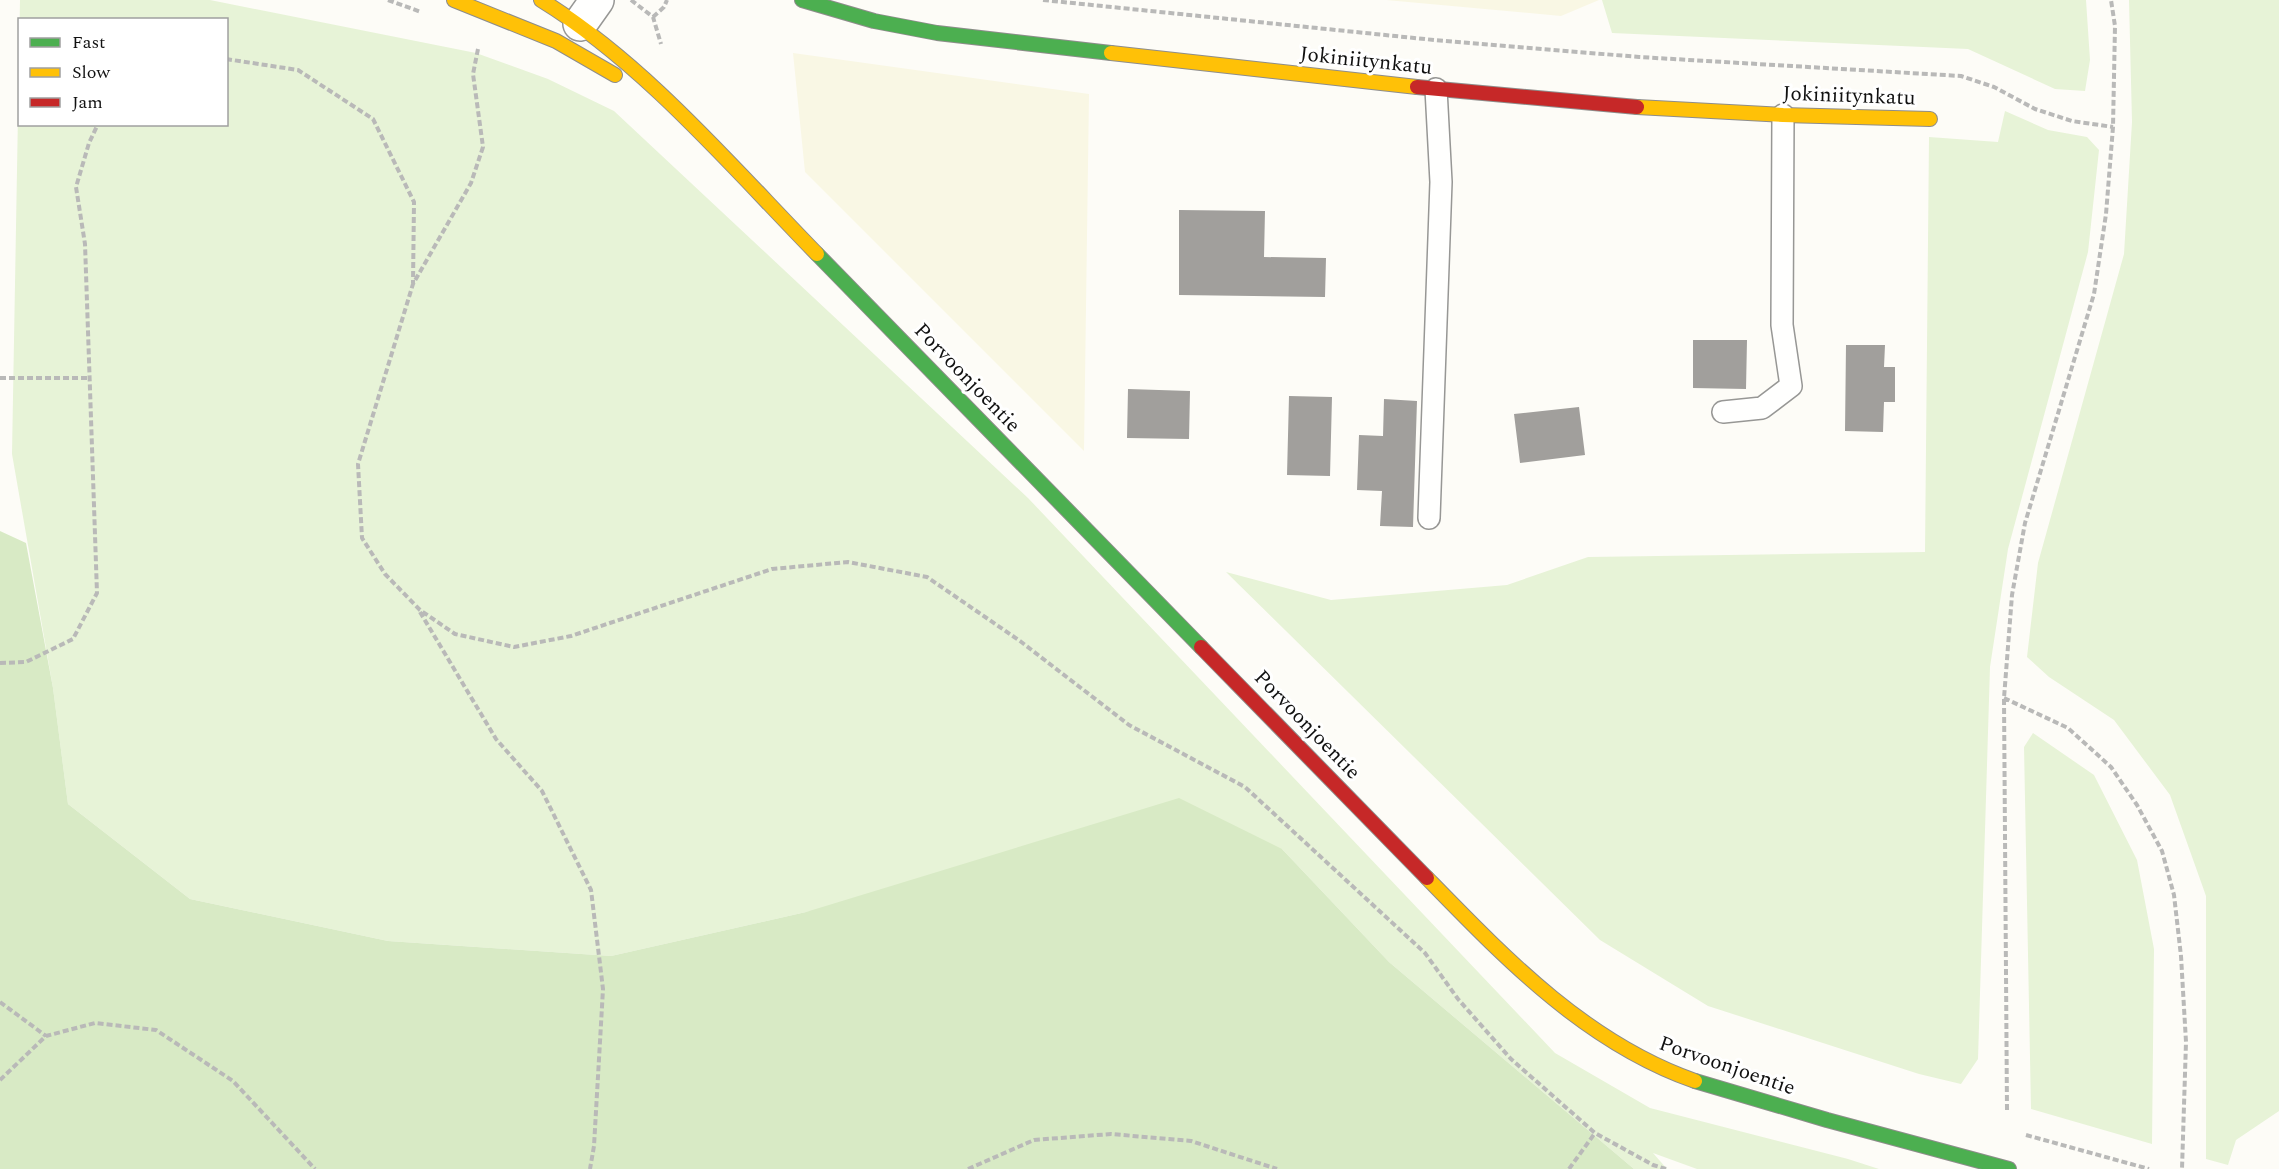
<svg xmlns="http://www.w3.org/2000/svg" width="2279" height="1169" font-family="Spectral,serif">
<rect width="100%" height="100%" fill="#fdfcf7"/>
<path fill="#f9f7e4" d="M1386,0H1599L1561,16Z
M793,53L1089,94L1084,451L805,172Z"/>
<path fill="#e7f3d7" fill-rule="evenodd" d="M20,0H210L476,53L548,79L614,111L1028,498L1555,1053L1650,1108L1848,1159L1879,1169H1697L1653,1153L1667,1169H1634L1389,962L1282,849L806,912L611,956L388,941L190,899L68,804L53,688L12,454ZM20,20H226V124H20Z
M1602,0H2086L2090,60L2085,91L2055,89L1968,49L1612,33Z
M2129,0H2279V1111L2236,1140L2228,1165L2206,1159V896L2170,795L2114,720L2049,677L2027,657L2038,563L2124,254L2132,122Z
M2005,111L2048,130L2087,137L2099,150L2088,252L2008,549L1990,667L1978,1059L1961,1084L1919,1074L1708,1006L1600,940L1226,572L1331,600L1507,585L1588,557L1925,552L1929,137L1998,142Z
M2033,733L2094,775L2137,860L2154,949L2152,1144L2031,1109L2024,747Z"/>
<path fill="#d8eac5" d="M0,531L26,543L53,688L68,804L190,899L388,941L611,956L806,912L1179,798L1282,849L1389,962L1634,1169H0Z"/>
<path fill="#a19f9c" d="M1179,210L1265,211L1264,257L1326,258L1325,297L1179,295Z
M1693,340H1747L1746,389L1693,388Z
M1846,345H1885L1884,367H1895V402H1884L1883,432L1845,431Z
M1128,389L1190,391L1189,439L1127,438Z
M1289,396L1332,397L1330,476L1287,475Z
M1384,399L1417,401L1413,527L1380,526L1382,491L1357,490L1359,435L1383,436Z
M1579,407L1585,455L1520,463L1514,414Z"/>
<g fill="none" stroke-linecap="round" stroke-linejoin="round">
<g stroke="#979795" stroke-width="24">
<path id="lane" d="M1723,412L1762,408L1791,386L1782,325L1783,115
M1429,518L1441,182L1436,89"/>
</g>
<g stroke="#979795" stroke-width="36">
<path id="street" d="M580,24L597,0"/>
</g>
<g stroke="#8e8d8b" stroke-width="16">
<path id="fast" d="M802,0L874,21L937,33L1111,53
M817,254L1201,647
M1695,1081L1827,1120L2009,1169"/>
</g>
<g stroke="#8e8d8b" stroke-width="16">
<path id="slow" d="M454,0L556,41L615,75
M541,0C645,64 732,167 817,254
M1111,53L1417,87
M1637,107L1783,115L1930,119
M1427,878C1505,958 1586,1043 1695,1081"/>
</g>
<g stroke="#8e8d8b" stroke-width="16">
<path id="jam" d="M1417,87L1637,107
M1201,647L1427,878"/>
</g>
<path stroke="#b9b9b8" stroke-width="4" stroke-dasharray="6 3" stroke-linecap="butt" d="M388,0L421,12
M631,0L653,17L661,44
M1043,0L1434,40L1639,57L1961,76L1994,87L2035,109L2072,121L2113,127
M653,17L664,7L667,0
M478,49L473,74L483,147L471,183L413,284L358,464L362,538L385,574L420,610L455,634L514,647L571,636L772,569L848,562L927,577L1020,641L1129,725L1245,787L1425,953L1458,999L1511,1059L1595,1133L1653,1165L1666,1169
M226,59L298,70L373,119L414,202L413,283
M0,378H91
M420,612L496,739L542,791L591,890L603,989L594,1146L590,1169
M0,663L26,662L73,639L97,593L85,244L76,187L89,143L98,124
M2004,698L2068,728L2111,767L2137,805L2162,851L2174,895L2181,956L2186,1042L2182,1169
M0,1002L46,1036
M0,1080L46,1036L95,1023L156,1030L233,1081L315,1169
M2007,1110L2004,698L2012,595L2025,523L2094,294L2106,214L2113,127L2115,26L2111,0
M2026,1135L2149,1169
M968,1169L1034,1140L1111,1134L1191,1141L1277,1169
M1569,1169L1595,1133"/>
<use href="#lane" stroke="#fffffe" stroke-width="21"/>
<use href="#street" stroke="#fffffe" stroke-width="33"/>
<use href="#fast" stroke="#4caf50" stroke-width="14"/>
<use href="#slow" stroke="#ffc107" stroke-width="14"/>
<use href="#jam" stroke="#c62828" stroke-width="14"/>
</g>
<g text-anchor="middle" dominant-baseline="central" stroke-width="6" stroke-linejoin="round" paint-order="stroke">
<g font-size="21" fill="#111" stroke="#fff">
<text transform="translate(1366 61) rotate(6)">Jokiniitynkatu</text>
<text transform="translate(1849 96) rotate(2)">Jokiniitynkatu</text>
<text transform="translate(967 378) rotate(46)">Porvoonjoentie</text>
<text transform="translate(1307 725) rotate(46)">Porvoonjoentie</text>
<text transform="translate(1727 1066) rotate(19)">Porvoonjoentie</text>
</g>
</g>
<rect x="18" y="18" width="210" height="108" fill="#ffffff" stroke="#a0a0a0" stroke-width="1.5"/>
<rect x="30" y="38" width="30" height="9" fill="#4caf50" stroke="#a0a0a0" stroke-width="1.5"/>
<text x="72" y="48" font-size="18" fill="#111111">Fast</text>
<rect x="30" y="68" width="30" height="9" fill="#ffc107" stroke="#a0a0a0" stroke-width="1.5"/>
<text x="72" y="78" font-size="18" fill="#111111">Slow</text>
<rect x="30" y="98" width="30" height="9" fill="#c62828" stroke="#a0a0a0" stroke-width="1.5"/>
<text x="72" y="108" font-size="18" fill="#111111">Jam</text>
</svg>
